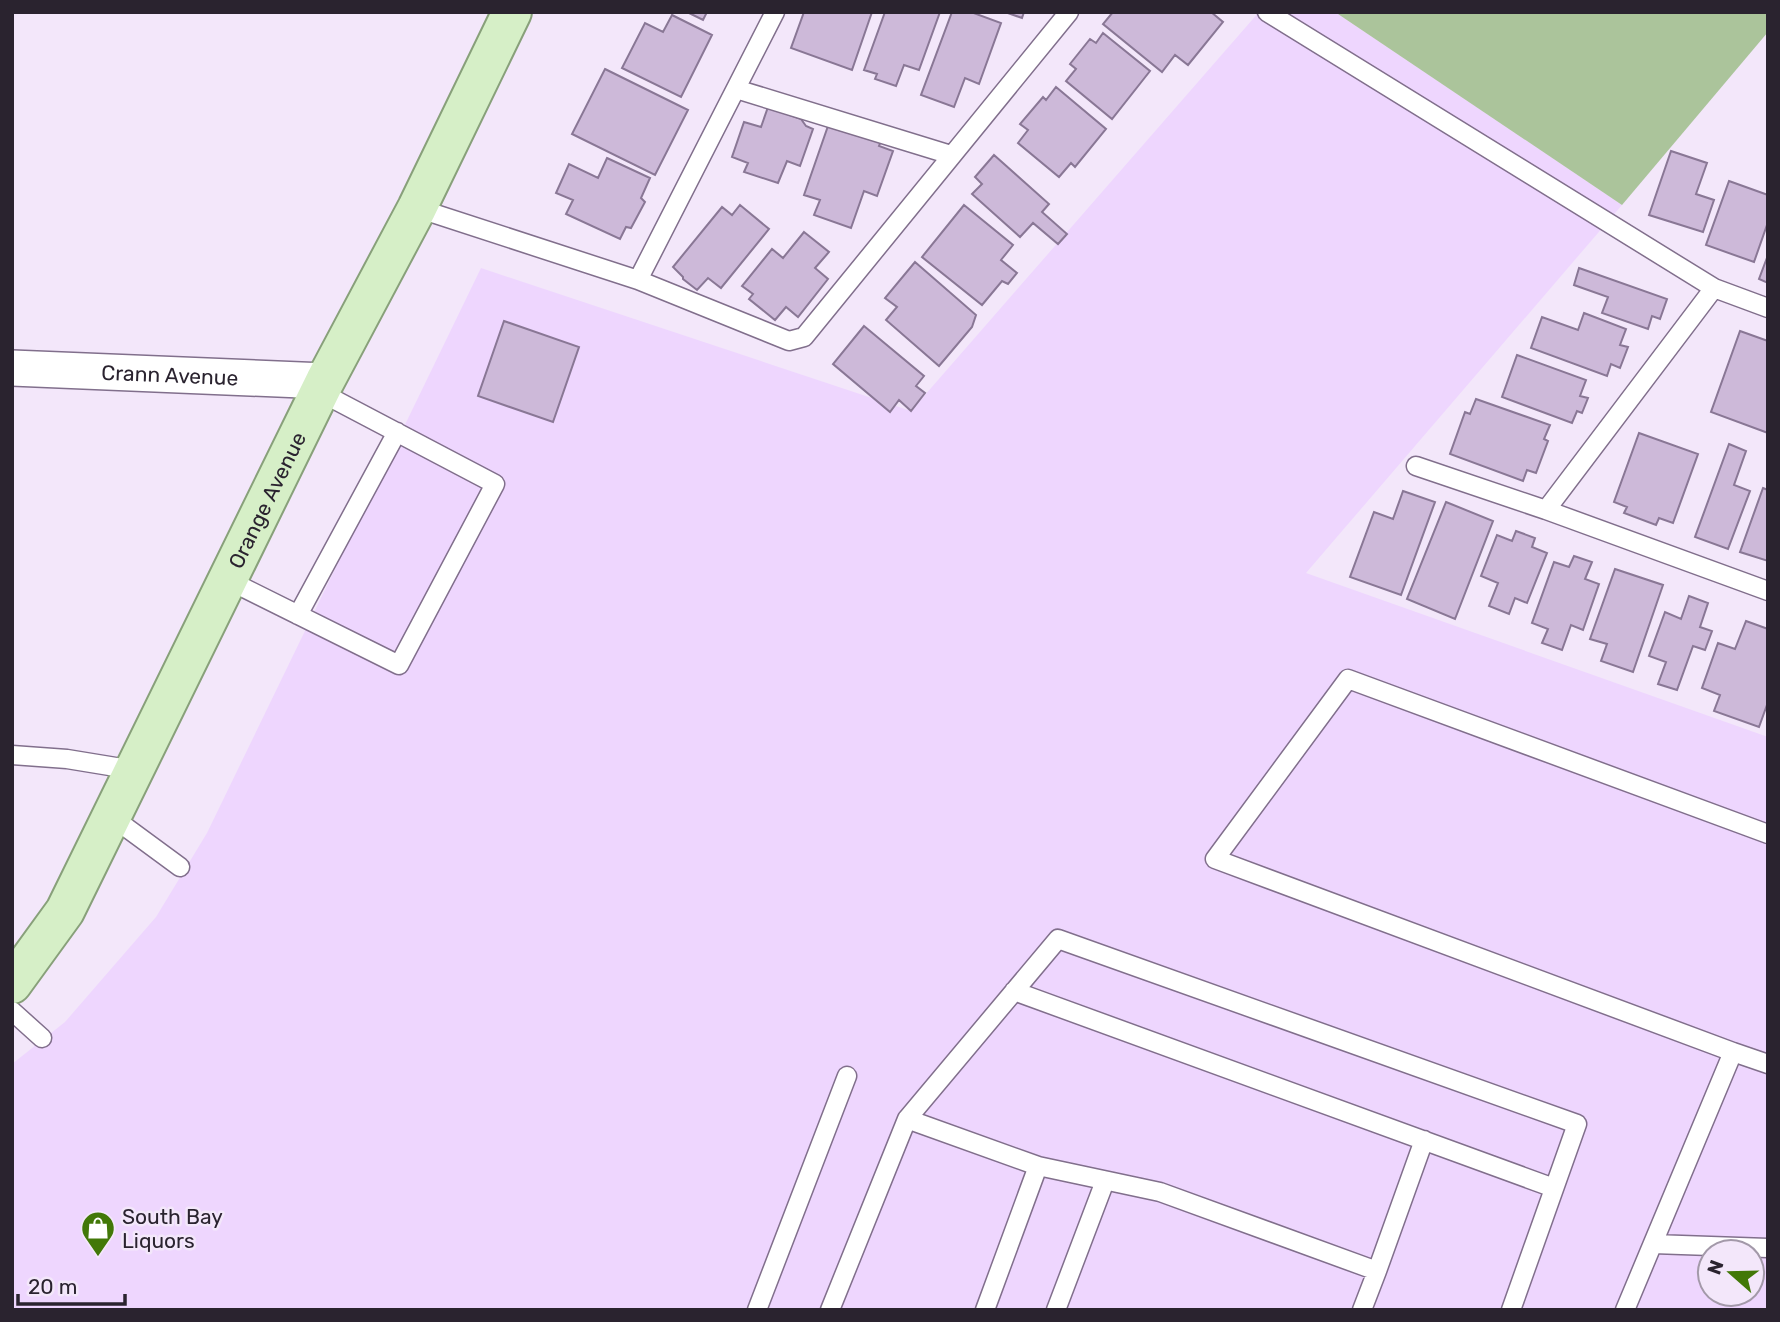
<svg xmlns="http://www.w3.org/2000/svg" width="1780" height="1322" font-family="Rubik,sans-serif">
<rect width="100%" height="100%" fill="#f3e7fa"/>
<path fill="#eed6fe" fill-rule="evenodd" d="M1259,12H1335L1622,205L1306,573L1768,737V1310H12V1064L65,1022L156,917L207,833L481,268L911,411ZM1710,1252H1752V1294H1710Z"/>
<path fill="#abc49b" d="M1335,12H1768V32L1622,205Z"/>
<path fill="#cdb9d9" stroke="#897795" stroke-width="2" d="M687,12H707L703,20Z
M804,12H872L852,70L791,48Z
M885,12H940L919,70L904,65L896,86L875,79L877,74L864,70Z
M952,12H971L1001,23L979,84L965,78L954,107L921,95Z
M1005,12H1024L1022,18Z
M1113,12H1211L1223,22L1188,65L1175,55L1162,72L1103,24Z
M672,15L712,35L681,97L622,68L645,23L663,32Z
M1103,33L1150,71L1112,119L1066,81L1076,69L1070,64L1090,39L1096,43Z
M605,69L688,110L655,175L572,134Z
M1056,87L1106,129L1075,167L1071,163L1059,177L1018,143L1028,130L1020,124L1043,97L1046,100Z
M768,107L801,119L806,126L813,129L800,166L787,161L778,183L744,172L748,163L732,157L744,122L761,127Z
M828,126L881,141L879,146L893,151L877,196L864,191L851,228L814,215L820,200L804,195Z
M1671,151L1707,163L1696,194L1714,200L1703,232L1649,215Z
M994,155L1049,204L1042,212L1067,234L1058,244L1033,223L1020,237L972,194L982,184L975,177Z
M607,158L650,178L641,198L645,202L631,228L626,227L620,239L566,214L573,200L556,193L569,164L598,178Z
M1729,181L1768,195V222L1754,262L1706,245Z
M740,205L769,229L721,288L708,278L697,290L683,279V277L673,267L722,207L732,215Z
M964,205L1013,245L1001,260L1017,273L1008,284L1002,281L982,305L922,257Z
M804,232L829,252L815,268L828,279L798,317L786,307L775,320L749,299L753,294L742,286L772,249L783,258Z
M1768,255V283L1759,279Z
M915,262L976,315L972,327L939,366L886,320L897,307L885,298Z
M1579,268L1667,299L1660,319L1652,316L1648,329L1602,313L1608,297L1574,285Z
M1584,313L1626,329L1620,345L1628,347L1620,368L1611,364L1607,376L1531,348L1542,317L1578,330Z
M504,321L579,347L553,422L478,396Z
M864,326L924,376L916,386L925,393L911,411L899,400L890,412L833,364Z
M1740,331L1768,341V433L1711,412Z
M1517,355L1586,380L1580,396L1588,398L1582,413L1577,411L1572,423L1502,397Z
M1476,399L1550,425L1544,439L1548,441L1536,473L1527,470L1523,481L1450,454L1465,412L1470,414Z
M1639,433L1698,454L1673,523L1659,518L1656,525L1624,513L1627,507L1614,502Z
M1729,444L1746,451L1734,485L1750,491L1728,549L1695,537Z
M1763,488L1768,490V561L1740,552Z
M1403,491L1435,502L1401,595L1350,577L1374,512L1393,519Z
M1446,502L1493,521L1455,619L1407,599Z
M1516,531L1535,538L1532,547L1547,553L1527,603L1515,598L1509,614L1489,606L1498,583L1481,576L1497,535L1512,541Z
M1574,556L1592,562L1585,579L1599,584L1583,630L1571,625L1562,650L1542,643L1548,629L1532,623L1554,562L1569,567Z
M1615,569L1663,585L1633,672L1601,661L1607,644L1590,639Z
M1689,596L1708,603L1700,627L1712,631L1705,650L1693,646L1677,690L1658,684L1666,662L1649,656L1665,612L1681,619Z
M1746,621L1768,629V702L1759,727L1714,711L1720,695L1702,688L1718,643L1735,649Z"/>
<g fill="none" stroke-linecap="round" stroke-linejoin="round">
<g stroke="#816f8c" stroke-width="21">
<path id="lane" d="M1267,12L1714,288L1768,308
M736,89L951,155
M417,208L638,280L789,341L804,337L1069,12
M638,280L775,12
M1416,466L1546,510L1768,591
M1546,510L1714,288
M228,580L399,665L495,484L320,392
M298,615L397,432
M12,755L67,759L134,770
M112,817L180,867
M1014,991L1554,1188
M12,1011L42,1038
M1733,1052L1768,1064
M907,1119L1038,1166L985,1310
M1038,1166L1160,1192L1377,1271L1424,1140
M1653,1244L1768,1248
M757,1310L847,1076
M830,1310L907,1119L1058,939L1577,1124L1511,1310
M1056,1310L1105,1181
M1362,1310L1377,1271
M1625,1310L1733,1052L1215,859L1348,679L1768,834"/>
</g>
<g stroke="#816f8c" stroke-width="38">
<g id="street">
<path id="s1" d="M12,368L325,381"/>
</g>
</g>
<g stroke="#88a07a" stroke-width="42">
<g id="primary">
<path id="s2" d="M12,984L65,911L325,381L417,208L512,12"/>
</g>
</g>
<use href="#lane" stroke="#fff" stroke-width="18"/>
<use href="#street" stroke="#fff" stroke-width="35"/>
<use href="#primary" stroke="#d6efc7" stroke-width="38"/>
</g>
<defs>
<g id="shop-pin" transform="scale(1.75)"><path d="M0 17L-7.5 6A9.5 9.5 0 1 1 7.5 6Z" fill="#427808" stroke="#f3e7fa"/><path d="M-5-2.5h2.3a2.7 3.5 0 0 1 5.4 0H5L5.5 6h-11ZM-1.5-2.5h3a1.5 2.3 0 0 0-3 0Z" fill="#fff"/></g>
</defs>
<g fill-rule="evenodd">
<use href="#shop-pin" x="98" y="1228"/>
</g>
<g text-anchor="middle" dominant-baseline="central" stroke-width="5" stroke-linejoin="round" paint-order="stroke">
<g font-size="21" fill="#2a232f" stroke="#f3e7fa">
<text stroke="none"><textPath href="#s1" startOffset="158">Crann Avenue</textPath></text>
<text stroke="none"><textPath href="#s2" startOffset="548">Orange Avenue</textPath></text>
</g>
<g font-size="21" fill="#2a232f" stroke="#f3e7fa" text-anchor="start">
<text x="122" y="1216">South Bay<tspan x="122" dy="24">Liquors</tspan></text>
</g>
</g>
<rect width="1780" height="1322" fill="none" stroke="#2a232f" stroke-width="28"/>
<g transform="translate(1731 1273) rotate(290)"><circle r="33" fill="#f3e7fa" stroke="#a399a9" stroke-width="2"/>
<path d="M0-5L12 26L0 18L-12 26Z" fill="#427808"/>
<text y="-10" font-size="19" font-weight="bold" text-anchor="middle" fill="#2a232f">N</text>
</g>
<path d="M18 1294v10h107v-10" fill="none" stroke="#2a232f" stroke-width="3.5"/>
<text x="28" y="1294" font-size="21" fill="#2a232f" stroke="#f3e7fa" stroke-width="5" paint-order="stroke">20 m</text>
</svg>
